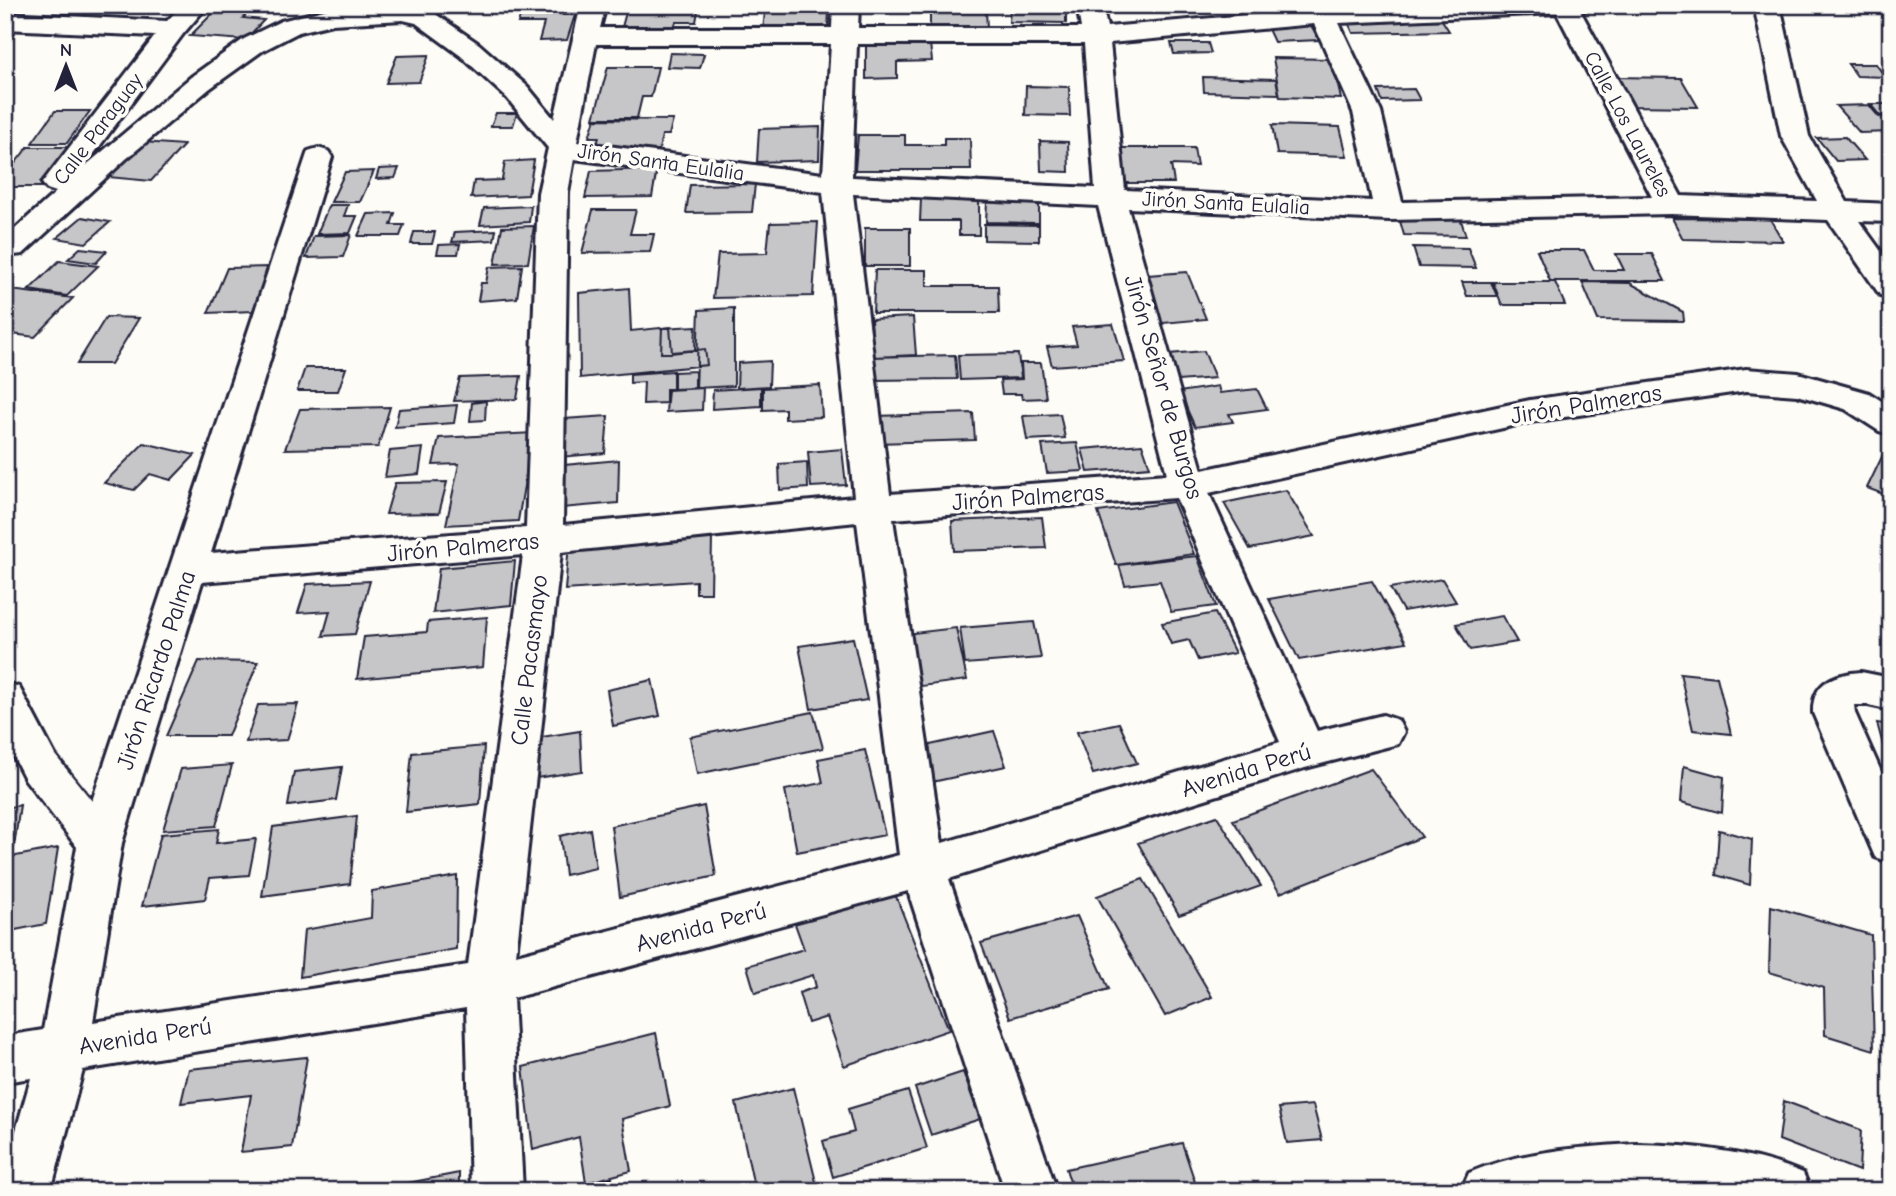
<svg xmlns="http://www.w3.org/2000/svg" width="1896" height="1196" font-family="'Comic Neue',sans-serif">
<rect width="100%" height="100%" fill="#fdfcf7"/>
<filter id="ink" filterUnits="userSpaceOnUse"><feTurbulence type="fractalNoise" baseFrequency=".0143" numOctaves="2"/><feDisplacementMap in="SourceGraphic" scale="14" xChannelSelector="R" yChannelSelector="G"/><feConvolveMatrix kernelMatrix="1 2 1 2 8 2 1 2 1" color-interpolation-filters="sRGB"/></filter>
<g filter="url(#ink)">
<path fill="#c6c6c8" stroke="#22223b" stroke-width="2" d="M471,5H566L563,15H575L567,40L539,41L544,23H518L523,8L469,9Z
M628,5H699L696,22H676L674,27H622Z
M1195,5H1243L1244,10L1196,9Z
M1717,5H1760L1765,11L1724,13Z
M220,6L252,8L243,18L264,20L245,40L190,36Z
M1010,8L1066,9V23L1009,22Z
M765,12H829L828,29L763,30Z
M930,12H986L987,27H930Z
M1442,20L1449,31L1353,33L1348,22Z
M1311,25L1319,40L1274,42L1267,27Z
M1171,43H1208L1211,53L1174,54Z
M930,44L932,61L897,62V78L866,79V45Z
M670,53L704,54L700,68L667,67Z
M429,55L419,82L386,83L397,56Z
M1273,58L1332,59L1341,99L1280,97Z
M1848,64H1876L1885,77L1857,76Z
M608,67H658L651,97H642L637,118H594Z
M1203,77L1276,79L1279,94L1204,92Z
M1610,77L1681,78L1698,107L1626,106Z
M1026,86L1069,87L1070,116L1025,115Z
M1414,89L1420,100L1382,101L1378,90Z
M1870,104H1891V115L1880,116Z
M1869,105L1879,117L1891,116V132L1860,133L1836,106Z
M55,111H90L67,143H32Z
M496,113H517L513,126H491Z
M595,119L673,120L669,135H662L659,150L596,149L599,137H589Z
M1272,125L1340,127L1347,156L1277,154Z
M820,127L819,160L757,162L759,129Z
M858,135H905V145H944V138H970L971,170H855Z
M1845,137L1865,160L1836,161L1817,138Z
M1040,141L1068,142L1069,172L1041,171Z
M142,142L184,145L151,181L108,177Z
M28,147H71L42,187H5V167H12Z
M1111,148H1194L1197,166L1171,165L1174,183H1115Z
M534,160L528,195L471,198L474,181L502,180L505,162Z
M399,168L395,178L376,179L379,169Z
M657,169L652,197L585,198L591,171Z
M374,171L360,202H331L345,172Z
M755,184L752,212L686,213L690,185Z
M921,199H979V235H959V221H920Z
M987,202L1039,203V223L986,222Z
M329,205H348L344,216H357L350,233L317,234Z
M531,206L529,222L480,225L484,208Z
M593,210H636L630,234H654L650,252L582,253Z
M395,213L391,225H404L400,236H358L368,214Z
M1398,214H1459L1466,236L1404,235Z
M82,217L110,222L86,243L57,238Z
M1672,218L1770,219L1783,241L1683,239Z
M818,222L813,296L713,298L718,254L767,253L770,223Z
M984,224L1039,225V241L984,240Z
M534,226L528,263L495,264L502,227Z
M865,228H910V266H865Z
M496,230L494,240L452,242L455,232Z
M414,232H435L432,244H411Z
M351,235L343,257L306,258L314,236Z
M460,244L458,254H437L439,245Z
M1413,247L1468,248L1476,268L1419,267Z
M80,248L107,251L96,263L68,259Z
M1537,250H1584L1594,270H1624L1616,254H1652L1665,281H1550Z
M59,261L98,266L67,296L29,290Z
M522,266L517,298L478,301L481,283H486L489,267Z
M271,267L253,311L208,313L227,268Z
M875,270H927V286H998L999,313H873Z
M1187,272L1206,319L1153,324L1135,276Z
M1462,282H1491L1497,296H1467Z
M1493,282H1555L1565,305H1502Z
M1582,282L1630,283L1683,312L1684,321L1598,320Z
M629,288L631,331L670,327L672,353L705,349L707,365L580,378L579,293Z
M11,290L73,298L35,337L5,333V295Z
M734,308V386L696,388L699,310Z
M106,317L139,318L111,364H77Z
M913,317L916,355L873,357L871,319Z
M1113,324L1124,361L1052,366L1047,347L1077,345L1072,327Z
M696,326L695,350L661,353L662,328Z
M1204,351L1215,378L1178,381L1169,354Z
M1018,354L1021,378L960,380L958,355Z
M955,355L957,379L871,380L872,357Z
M770,361L769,386L737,388L738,363Z
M1021,363H1041L1046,398L1022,399L1021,394H1002L1000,380L1022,379Z
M305,368H346L338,391H297Z
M673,371V389H666V403L643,404L644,382L630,383V374Z
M695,371V388L674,389V372Z
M521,376L517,399L454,401L460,378Z
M820,385L822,417L785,419V409L763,410V388Z
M1218,386L1220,393L1257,389L1267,409L1229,414L1233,422L1195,427L1179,392Z
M761,387V406L712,409L713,390Z
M703,388L702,410L666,412L668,390Z
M486,401L485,420L470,421L472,403Z
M457,405L454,423L395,427L399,409Z
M390,407L378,447L285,449L300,409Z
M973,413L975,440L876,443L875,416Z
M1060,414L1065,438L1027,440L1023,416Z
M608,416L605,453L560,457L564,419Z
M533,433L518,521L446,525L459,464L433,465L439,438Z
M1891,438V497L1867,488Z
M144,443L195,455L171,480L150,474L134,490L104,483Z
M1077,443L1083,471L1047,473L1042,445Z
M1142,444L1150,467L1088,472L1082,449Z
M423,448L419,474L385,477L390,451Z
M842,449L846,485L811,487L808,452Z
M619,460L618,503L562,508L564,465Z
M807,462L808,488L780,490L779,464Z
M447,482L439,513L386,514L395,483Z
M1286,490L1314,536L1250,549L1224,503Z
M1173,502L1194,554L1116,565L1098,512Z
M1042,517L1046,548L954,551L952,521Z
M712,536L711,593H696V581L565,590L569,544Z
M1197,556L1216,606L1171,612L1160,581L1125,585L1119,565Z
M515,561L511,605L433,613L439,568Z
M1442,579L1456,602L1403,611L1390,588Z
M370,581L355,634L323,636L330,611L298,613L307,584Z
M1372,581L1406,642L1299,660L1269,599Z
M1215,613L1235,653L1198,660L1189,640L1171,644L1162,623Z
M1502,616L1517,642L1470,650L1456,624Z
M487,617L483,667L357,679L364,637L427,632L428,622Z
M1034,622L1041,658L965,664L960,628Z
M956,628L967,680L914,687L904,634Z
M853,638L867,700L811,709L799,646Z
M199,661L258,662L228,736H166Z
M1680,673L1717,677L1731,734L1693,730Z
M652,680L660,716L613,726L607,690Z
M298,704L287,740L246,742L258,705Z
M813,712L823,748L697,774L690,737Z
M1119,723L1137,763L1093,774L1077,732Z
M1877,723L1891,725V774Z
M580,731L582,771L536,778L535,738Z
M994,731L1006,766L932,782L921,747Z
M484,746L480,804L406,812L412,753Z
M865,750L885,835L797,852L785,790L823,783L818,759Z
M232,765L216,826L163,830L181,769Z
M1684,766L1724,777L1722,813L1681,802Z
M342,767L336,800L288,806L294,772Z
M1371,769L1422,837L1280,893L1233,820Z
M20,805L14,847L5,849V808Z
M704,806L716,876L620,897L611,826Z
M357,816L350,884L262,896L273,827Z
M1217,816L1261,886L1179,915L1138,843Z
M219,829L216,843L256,839L249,875L210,878L205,899L142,906L161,834Z
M590,829L596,868L565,875L560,836Z
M1719,830L1752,839L1750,885L1716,875Z
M58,848L46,924L5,932V858Z
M457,876L456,949L300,977L304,930L371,918L372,891Z
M889,879L949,1030L844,1066L827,1017L808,1023L799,993L816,987L813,975L755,993L747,966L804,949L790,910Z
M1143,879L1212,997L1165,1016L1097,896Z
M1771,906L1871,935L1874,1050L1825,1035L1824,988L1769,972Z
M1077,916L1109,989L1010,1018L981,943Z
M656,1033L670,1106L622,1119L631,1171L586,1183L579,1137L533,1150L523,1067Z
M307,1057L292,1147L241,1152L251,1095L181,1103L189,1069Z
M963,1072L980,1119L931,1135L915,1088Z
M793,1088L817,1186L802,1191H755L736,1103Z
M908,1091L927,1148L833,1177L823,1141L854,1132L848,1109Z
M1784,1101L1861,1130L1859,1171L1779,1140Z
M1313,1105L1322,1140L1287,1143L1279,1108Z
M1182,1143L1198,1191H1073L1066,1169Z
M459,1173V1191H367Z
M612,1178L613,1191H567Z"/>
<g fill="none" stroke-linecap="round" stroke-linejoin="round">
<g stroke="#22223b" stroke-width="6">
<path id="street" d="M182,5H208L183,34L84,167L191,77L244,39L281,21L332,8L407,5L434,13L479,44L527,86L554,119L581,5H606L600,28H832L833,5H859L858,28H1081L1077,5H1102L1107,27L1308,10L1306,5H1331L1332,8L1590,5L1587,10L1581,12L1681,196L1817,201L1781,136L1754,5H1780L1809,136L1847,202L1891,204V222L1859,221L1891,265V298L1880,295L1828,220L1671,214L1389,220L1128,208L1202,470L1530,400L1746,369L1798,373L1869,393L1891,407V434L1879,431L1845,409L1797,395L1746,391L1530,422L1209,493L1317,731L1383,715L1398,720L1404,732L1398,744L1305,768L949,879L1057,1191H1005L908,891L513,998L523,1191H471L466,1008L83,1070L51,1191H5V1169L31,1078L5,1082V1036L43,1030L77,847L25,779L5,740V682L19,687L55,755L92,801L308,151L318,148L328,151L332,157L211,553L526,528L538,193L548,148L507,98L461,56L416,23L403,20L332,24L299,32L262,51L209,89L126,159L23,254L5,256V238L56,192L47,189L42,183L155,36L5,29V13L167,21ZM1557,13L1652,197L1402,202L1381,112L1339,23ZM1314,24L1353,112L1372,201L1125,190L1110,43ZM596,44H831L823,174L577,142ZM857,44H1084L1095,188L852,177ZM574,159L823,192L854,497L563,525L568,193ZM853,194L1098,206L1167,474L890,494ZM1176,498L1280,742L942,843L893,519ZM857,522L899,855L516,955L561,552ZM523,555L468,965L93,1022L122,843L202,582Z
M1861,672L1891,678V710L1868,705H1854L1855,713L1891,794V863L1875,857L1813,713C1812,683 1833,674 1861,672Z
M1636,1144C1693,1145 1750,1151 1803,1173L1811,1191H1461L1469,1173C1520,1151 1580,1147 1636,1144Z"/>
</g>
<use href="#street" fill="#fdfcf7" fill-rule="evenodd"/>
</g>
</g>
<g text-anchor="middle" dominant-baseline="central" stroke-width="7" stroke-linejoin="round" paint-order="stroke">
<g font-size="21" fill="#22223b" stroke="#fdfcf7">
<text transform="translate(1628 124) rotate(62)">Calle Los Laureles</text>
<text transform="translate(98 129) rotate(-53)">Calle Paraguay</text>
<text transform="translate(661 162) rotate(8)">Jirón Santa Eulalia</text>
<text transform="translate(1226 203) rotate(3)">Jirón Santa Eulalia</text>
</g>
<g font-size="24" fill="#22223b" stroke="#fdfcf7">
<text transform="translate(1164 387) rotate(74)">Jirón Señor de Burgos</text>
<text transform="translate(1586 404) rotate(-9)">Jirón Palmeras</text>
<text transform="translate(1028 497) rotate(-4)">Jirón Palmeras</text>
<text transform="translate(463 547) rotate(-5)">Jirón Palmeras</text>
<text transform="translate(529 660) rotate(-83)">Calle Pacasmayo</text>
<text transform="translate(156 670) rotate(-72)">Jirón Ricardo Palma</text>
<text transform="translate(1246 770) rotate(-17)">Avenida Perú</text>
<text transform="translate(701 927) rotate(-15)">Avenida Perú</text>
<text transform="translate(145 1036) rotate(-9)">Avenida Perú</text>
</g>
</g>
<rect width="1896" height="1196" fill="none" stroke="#fdfcf7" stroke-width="28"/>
<rect x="14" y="14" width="1868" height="1168" fill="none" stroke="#22223b" stroke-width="2.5" filter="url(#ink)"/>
<g transform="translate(66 66)" stroke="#fdfcf7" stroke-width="5" paint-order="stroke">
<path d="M0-5L12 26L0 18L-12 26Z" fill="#22223b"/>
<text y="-10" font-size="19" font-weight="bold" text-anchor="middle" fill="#22223b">N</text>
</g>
</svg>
